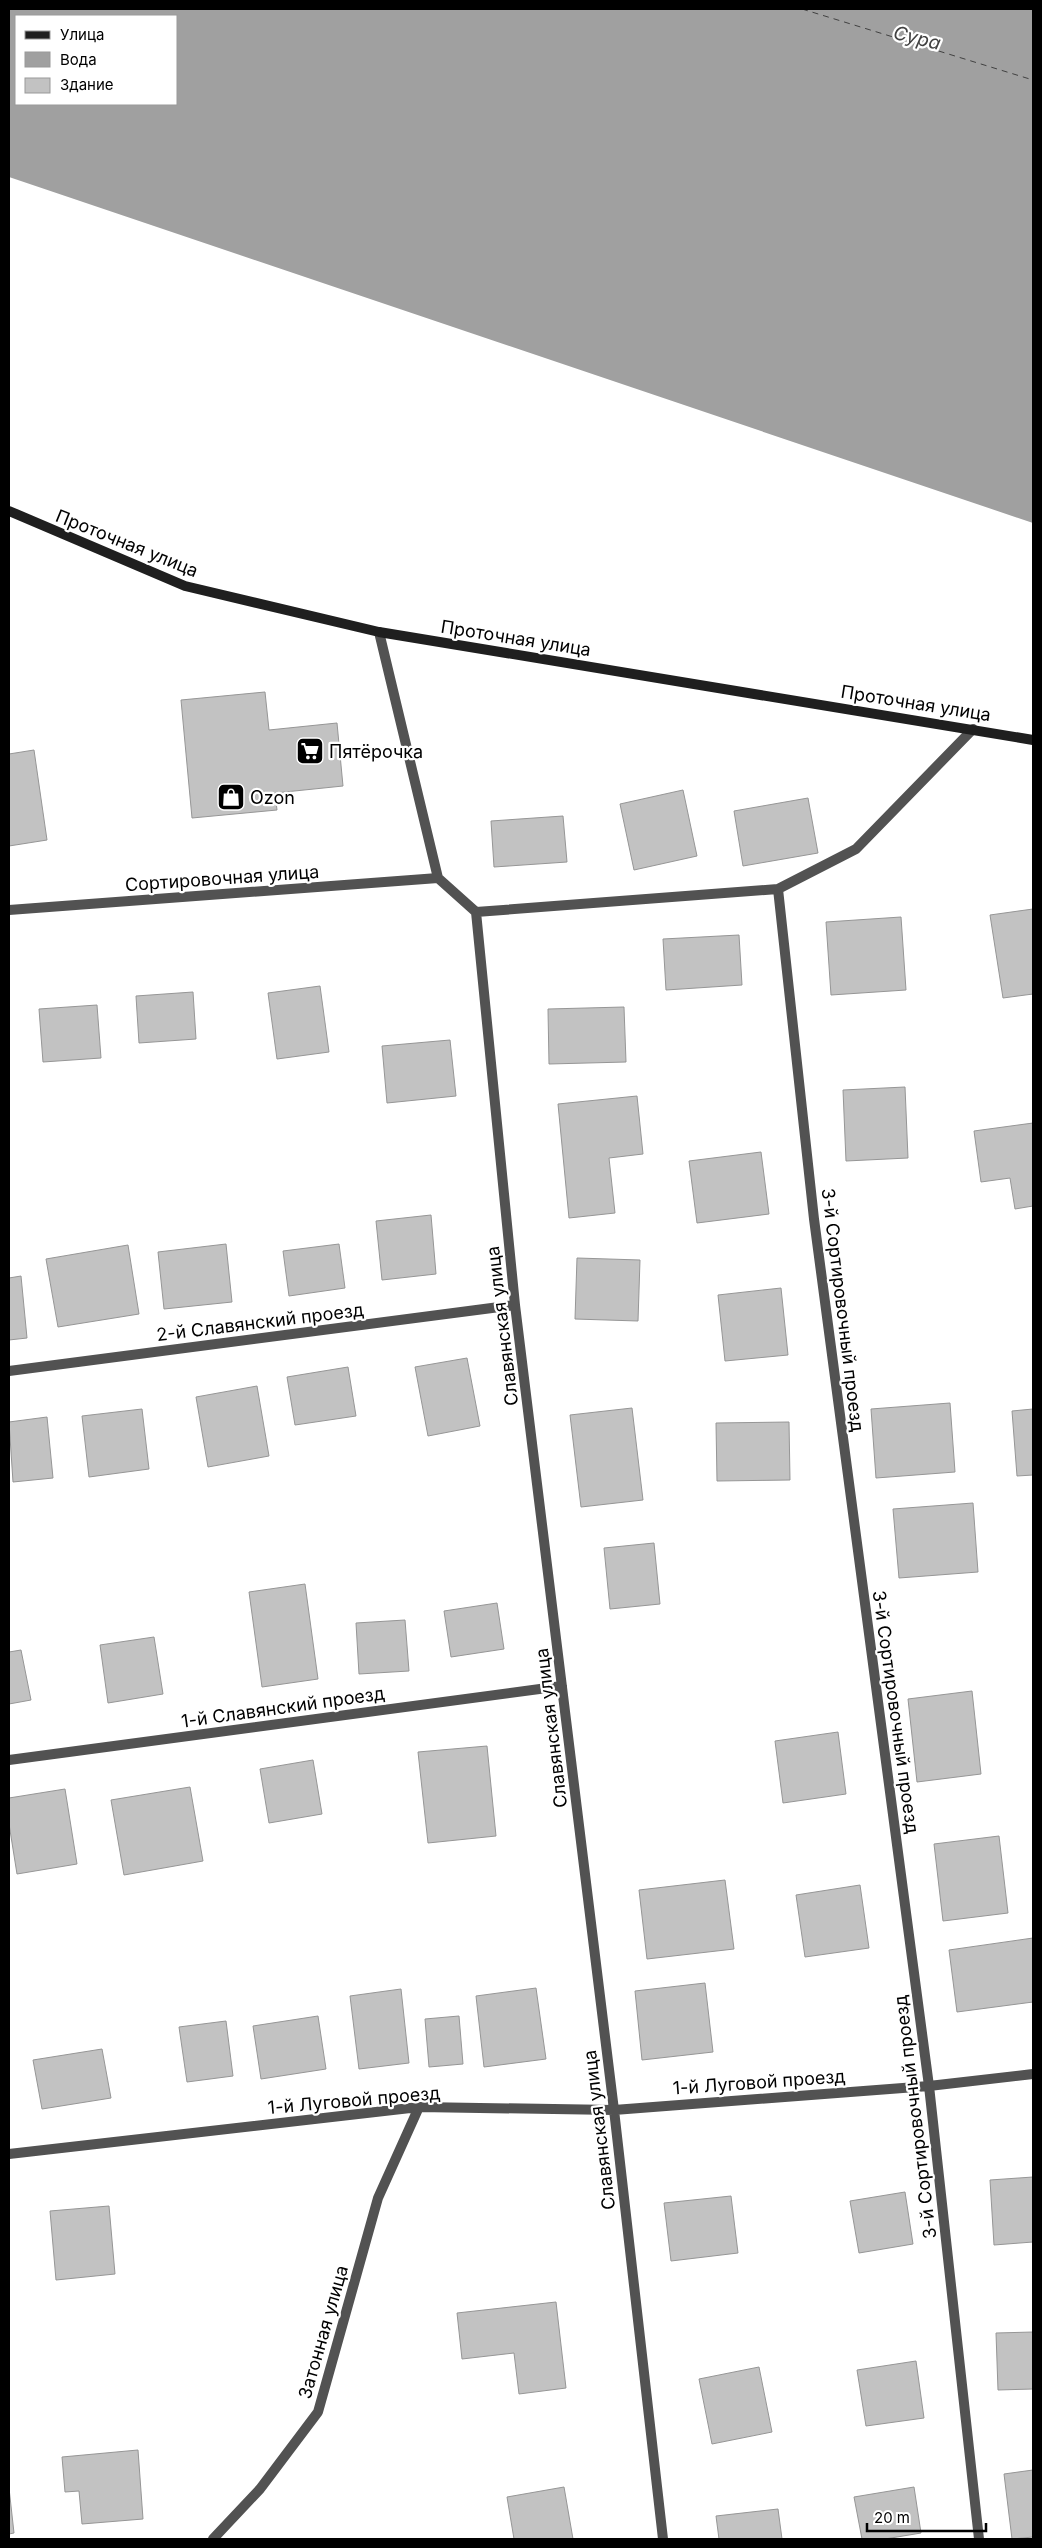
<svg xmlns="http://www.w3.org/2000/svg" width="1042" height="2548" font-family="Inter,sans-serif">
<rect width="100%" height="100%" fill="#fff"/>
<path fill="#a0a0a0" fill-rule="evenodd" d="M9,9H1033V523L9,177ZM16,16H176V104H16Z"/>
<g fill="none" stroke-linecap="round" stroke-linejoin="round">
<path stroke="#414141" stroke-width="1" stroke-dasharray="6 5" stroke-linecap="butt" d="M802,9L1033,80"/>
</g>
<path fill="#c2c2c2" stroke="#969696" d="M265,692L269,730L337,723L343,786L275,793L277,810L192,818L181,700Z
M34,750L47,840L9,846V754Z
M683,790L697,856L634,870L620,804Z
M808,798L818,853L743,866L734,811Z
M563,816L567,862L494,867L491,821Z
M1033,909V994L1003,998L990,915Z
M901,917L906,990L831,995L826,922Z
M739,935L742,985L666,990L663,939Z
M320,986L329,1052L277,1059L268,993Z
M193,992L196,1039L139,1043L136,996Z
M97,1005L101,1058L43,1062L39,1009Z
M624,1007L626,1062L549,1064L548,1009Z
M450,1040L456,1096L387,1103L382,1046Z
M905,1087L908,1158L846,1161L843,1090Z
M637,1096L643,1154L609,1158L615,1213L569,1218L558,1104Z
M1033,1123V1206L1015,1209L1010,1178L981,1182L974,1131Z
M761,1152L769,1214L697,1223L689,1161Z
M431,1215L436,1274L382,1280L376,1221Z
M226,1244L232,1302L164,1309L158,1252Z
M339,1244L345,1288L289,1296L283,1251Z
M128,1245L139,1314L58,1327L46,1259Z
M577,1258L640,1260L638,1321L575,1319Z
M21,1276L27,1338L9,1340V1278Z
M781,1288L788,1355L725,1361L718,1295Z
M467,1358L480,1426L428,1436L415,1367Z
M348,1367L356,1416L295,1425L287,1377Z
M257,1386L269,1456L208,1467L196,1397Z
M950,1403L955,1472L876,1478L871,1409Z
M632,1408L643,1500L581,1507L570,1415Z
M142,1409L149,1469L89,1477L82,1416Z
M1033,1409V1475L1017,1476L1012,1411Z
M47,1417L53,1478L13,1482L9,1422Z
M789,1422L790,1480L717,1481L716,1423Z
M973,1503L978,1572L899,1578L893,1509Z
M654,1543L660,1604L610,1609L604,1548Z
M305,1584L318,1679L262,1687L249,1592Z
M497,1603L504,1649L451,1657L444,1611Z
M405,1620L409,1671L359,1674L356,1623Z
M154,1637L163,1694L108,1703L100,1645Z
M21,1650L31,1700L9,1704V1652Z
M972,1691L981,1774L917,1782L908,1699Z
M838,1732L846,1794L783,1803L775,1741Z
M487,1746L496,1836L428,1843L418,1752Z
M313,1760L322,1814L269,1823L260,1769Z
M190,1787L203,1861L124,1875L111,1800Z
M65,1789L77,1864L17,1874L9,1824V1798Z
M999,1836L1008,1913L943,1921L934,1844Z
M725,1880L734,1949L647,1959L639,1890Z
M860,1885L869,1948L805,1957L796,1895Z
M1033,1938V2002L957,2012L949,1950Z
M705,1983L713,2052L642,2060L635,1991Z
M536,1988L546,2059L484,2067L476,1996Z
M401,1989L409,2063L359,2069L350,1996Z
M318,2016L326,2069L261,2079L253,2026Z
M459,2016L463,2064L429,2067L425,2019Z
M226,2021L233,2076L187,2082L179,2027Z
M102,2049L111,2098L42,2109L33,2060Z
M1033,2177V2242L994,2245L990,2180Z
M905,2192L913,2244L859,2253L850,2201Z
M731,2196L738,2253L671,2261L664,2203Z
M109,2206L115,2274L56,2280L50,2211Z
M556,2302L566,2388L519,2394L514,2353L462,2359L457,2313Z
M1033,2332V2389L998,2390L996,2333Z
M916,2361L924,2418L866,2426L857,2370Z
M759,2367L772,2432L712,2444L699,2379Z
M138,2450L143,2519L82,2524L79,2491L65,2492L62,2457Z
M1033,2470V2537L1012,2539L1004,2474Z
M564,2487L573,2539H514L507,2497Z
M914,2487L921,2533L885,2539H862L854,2497Z
M9,2488L14,2533L9,2534Z
M778,2509L782,2539H719L716,2516Z"/>
<g fill="none" stroke-linecap="round" stroke-linejoin="round">
<path stroke="#525252" stroke-width="10" d="M379,632L438,878L476,912L778,889L856,849L973,729
M778,889L814,1219L929,2086L979,2539
M9,910L438,878
M476,912L515,1305L614,2110L663,2539
M9,1371L515,1305
M9,1760L562,1686
M9,2154L419,2107L614,2110L929,2086L1033,2074
M213,2539L260,2489L318,2412L378,2198L419,2107"/>
<path stroke="#1f1f1f" stroke-width="10" d="M9,511L185,586L379,632L1033,740"/>
</g>
<defs>
<g id="supermarket-square" transform="scale(1.4375)"><rect x="-9" y="-9" width="18" height="18" rx="4" fill="#000" stroke="#fff"/><path d="M-6-5.5h2.5l.6 2H6L4.5 2H-2.5L-4.4-4H-6ZM-1.5 3.2a1.3 1.3 0 1 0 .1 0ZM3 3.2a1.3 1.3 0 1 0 .1 0Z" fill="#fff"/></g>
<g id="shop-square" transform="scale(1.4375)"><rect x="-9" y="-9" width="18" height="18" rx="4" fill="#000" stroke="#fff"/><path d="M-5-2.5h2.3a2.7 3.5 0 0 1 5.4 0H5L5.5 6h-11ZM-1.5-2.5h3a1.5 2.3 0 0 0-3 0Z" fill="#fff"/></g>
</defs>
<g fill-rule="evenodd">
<use href="#supermarket-square" x="310" y="751"/>
<use href="#shop-square" x="231" y="797"/>
</g>
<g text-anchor="middle" dominant-baseline="central" stroke-width="4.5" stroke-linejoin="round" paint-order="stroke">
<g font-size="18" fill="#000" stroke="#fff">
<text transform="translate(127 543) rotate(22)">Проточная улица</text>
<text transform="translate(516 638) rotate(9)">Проточная улица</text>
<text transform="translate(916 703) rotate(9)">Проточная улица</text>
<text transform="translate(222 878) rotate(-4)">Сортировочная улица</text>
<text transform="translate(843 1310) rotate(83)">3-й Сортировочный проезд</text>
<text transform="translate(260 1322) rotate(-7)">2-й Славянский проезд</text>
<text transform="translate(502 1326) rotate(-97)">Славянская улица</text>
<text transform="translate(283 1707) rotate(-8)">1-й Славянский проезд</text>
<text transform="translate(896 1712) rotate(82)">3-й Сортировочный проезд</text>
<text transform="translate(551 1728) rotate(-97)">Славянская улица</text>
<text transform="translate(759 2082) rotate(-4)">1-й Луговой проезд</text>
<text transform="translate(354 2100) rotate(-5)">1-й Луговой проезд</text>
<text transform="translate(915 2117) rotate(-97)">3-й Сортировочный проезд</text>
<text transform="translate(599 2130) rotate(-97)">Славянская улица</text>
<text transform="translate(323 2332) rotate(-74)">Затонная улица</text>
</g>
<g font-size="18" fill="#000" stroke="#fff" text-anchor="start">
<text x="329" y="751">Пятёрочка</text>
<text x="250" y="797">Ozon</text>
</g>
<g font-size="19" font-style="italic" fill="#414141" stroke="#fff">
<text transform="translate(917 38) rotate(14)">Сура</text>
</g>
</g>
<rect width="1042" height="2548" fill="none" stroke="#000000" stroke-width="20"/>
<rect x="15" y="15" width="162" height="90" fill="#ffffff" stroke="#999999"/>
<rect x="25" y="31" width="25" height="8" fill="#1f1f1f" stroke="#999999"/>
<text x="60" y="40" font-size="15" fill="#000000">Улица</text>
<rect x="25" y="52" width="25" height="15" fill="#a0a0a0" stroke="#999999"/>
<text x="60" y="65" font-size="15" fill="#000000">Вода</text>
<rect x="25" y="78" width="25" height="15" fill="#c2c2c2" stroke="#999999"/>
<text x="60" y="90" font-size="15" fill="#000000">Здание</text>
<path d="M867 2523v8h119v-8" fill="none" stroke="#000000" stroke-width="2.5"/>
<text x="874" y="2523" font-size="15" fill="#000000" stroke="#ffffff" stroke-width="4" paint-order="stroke">20 m</text>
</svg>
